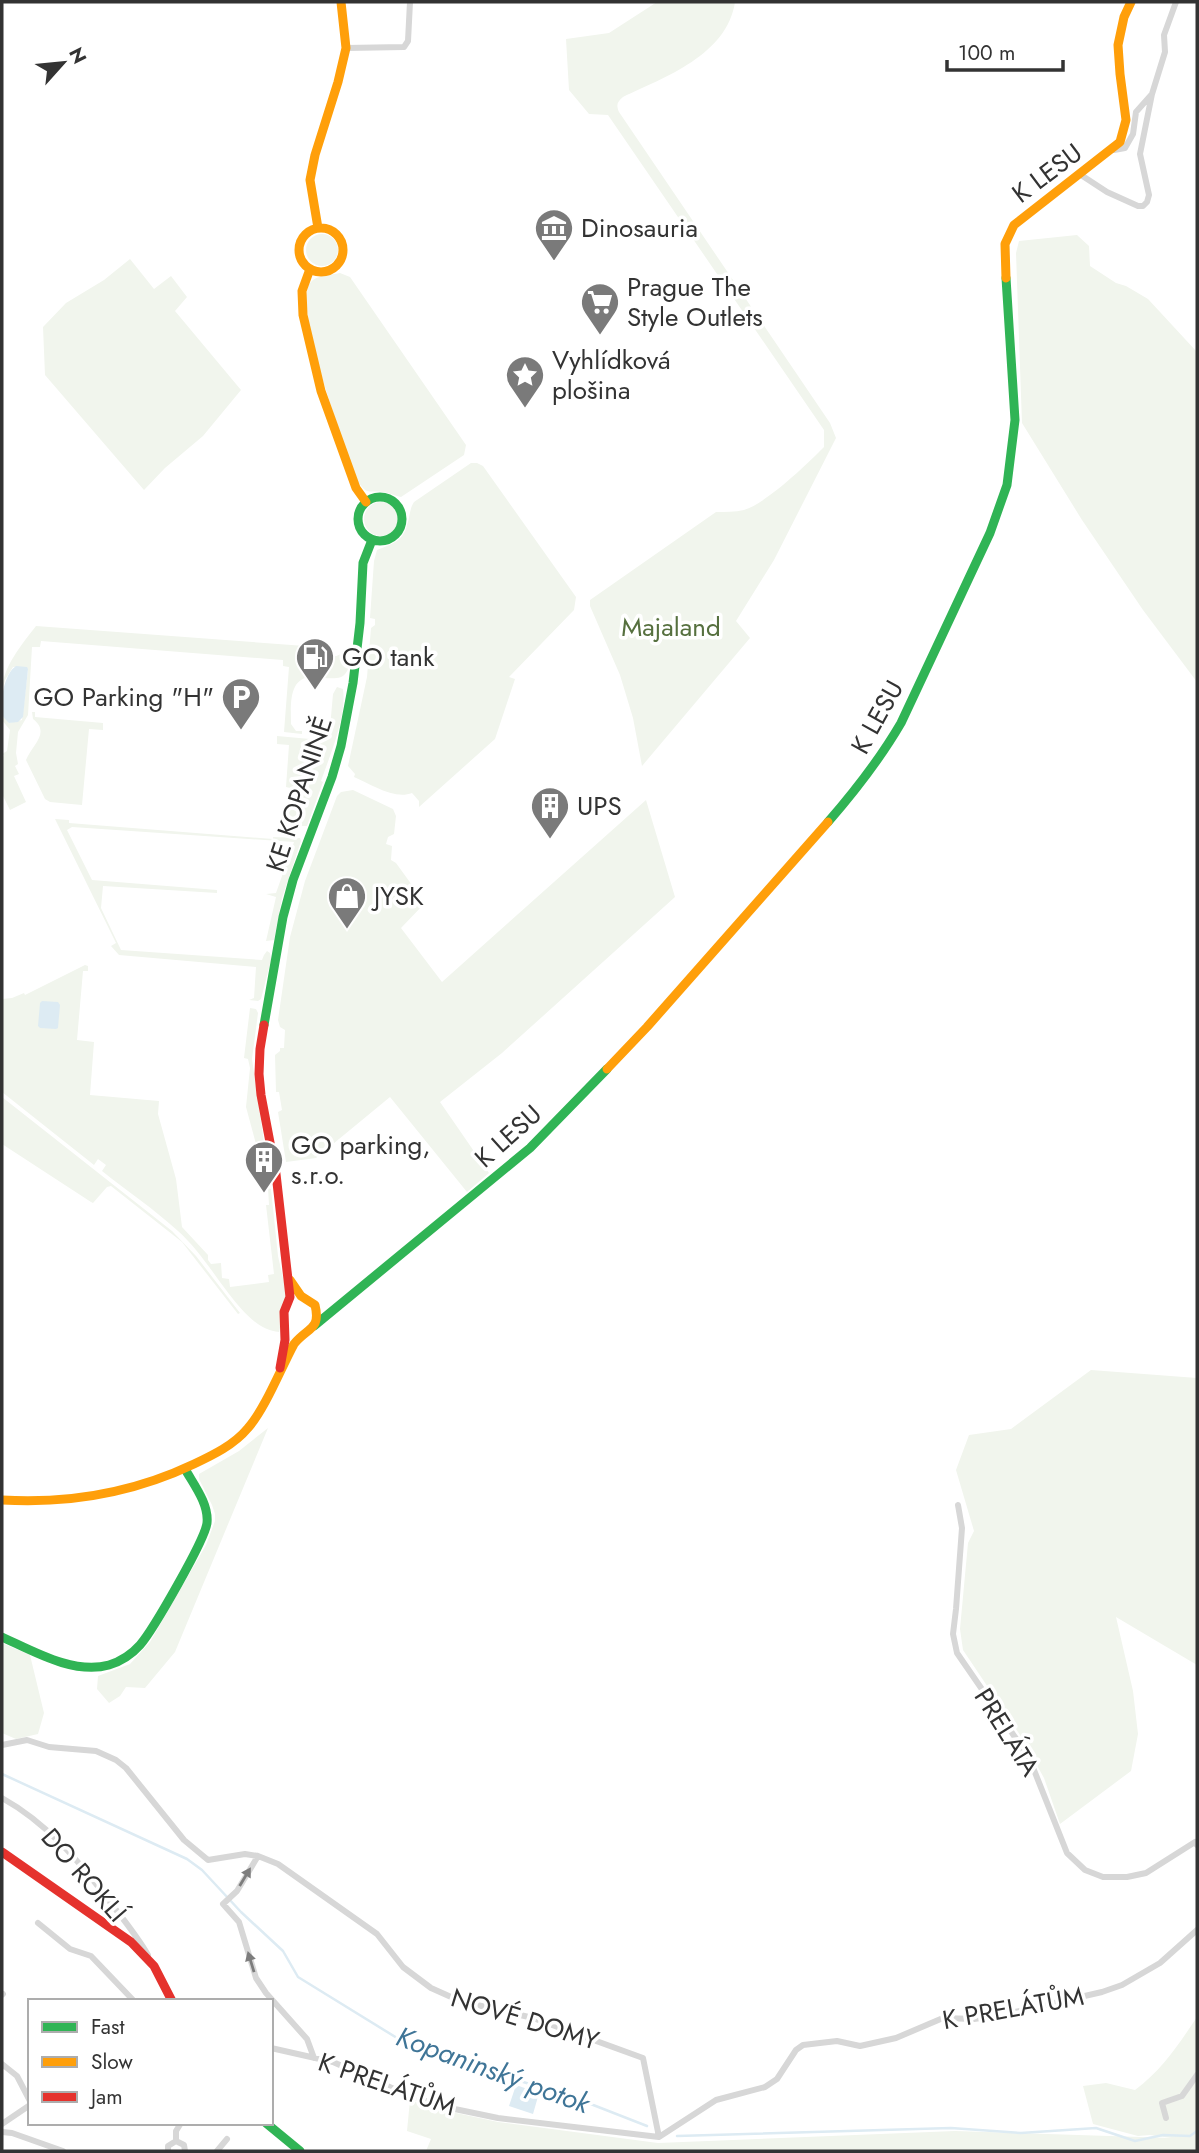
<svg xmlns="http://www.w3.org/2000/svg" width="1199" height="2153" font-family="Jost,sans-serif">
<rect width="100%" height="100%" fill="#fff"/>
<path fill="#f1f5ed" d="M657,2H735C727,55 665,77 623,97C617,102 616,105 619,112L830,423L836,438L774,560L736,621L750,638L642,766L633,718L620,675L590,606V600L716,512C725,512 735,512 744,510C768,502 806,465 824,447V430L608,115L589,114L569,90L566,39L609,33Z
M306 250a16 16 0 1 1 32 0a16 16 0 1 1-32 0Z
M1077,235L1089,246L1090,266L1116,283L1126,286L1148,299L1197,352V682L1143,610L1082,520L1022,423L1016,253L1019,241Z
M130,259L154,289L171,276L187,297L175,311L241,390L203,436L165,468L144,490L45,375L43,327L66,303L104,280Z
M340,273L350,277L466,445L464,455L401,497C396,496 389,493 383,492C368,490 367,496 357,480C346,448 292,308 310,283C316,275 331,275 340,273Z
M471,463H477L483,466L576,597L574,610L509,677L515,679L495,739L419,807V801L412,793C394,800 371,784 354,777L355,774L348,766L367,677L371,628L375,625V619L370,618L374,561L377,550C391,544 403,542 407,525C410,517 409,510 414,502Z
M364 519a17 17 0 1 1 34 0a17 17 0 1 1-34 0Z
M36,626L305,646C318,650 335,666 346,648L352,649C348,683 343,679 311,677V672H322V666L311,665L310,677C288,679 291,707 291,724L296,731H302V734L284,732L289,667L283,666V660L41,641L40,647H32L28,715L18,732L16,753L18,764L15,766L19,774L14,776L26,802L10,810L2,794V757L4,756L2,754L7,751L10,730L2,720V714L9,723L22,720L28,670L27,668L13,667L5,680L2,691C2,668 22,644 36,626Z
M337,687L343,689C347,716 330,755 321,781L323,782L307,826H289L287,822L290,788L286,787L289,745L277,744V736L310,739L325,734L330,728L333,694Z
M32,712H35V717L103,723V730L89,729L82,805L50,802L45,799L26,760C32,745 51,733 33,719Z
M353,790L393,809L396,816L394,834L388,837L386,844L392,846L391,860L396,863L425,903L401,928L442,982L646,800L675,897L502,1053L440,1102L489,1173L467,1192L390,1097L316,1158L286,1162L278,1112L282,1110L279,1092H276L275,1055L280,1051V1048H284L285,1030L280,1027L278,1020L290,937L305,881L337,796L341,792Z
M55,819L69,820V823L273,839V837L300,838L301,841L282,898L274,940L266,941L276,897L266,894L276,893L294,842L72,827L67,830L92,880L217,890V893L103,886L101,908L121,950L262,960L264,955L267,951L270,953L271,960L261,999L258,1001L249,1000L254,998L256,967L119,955L111,946L116,943Z
M85,965L88,966V971H83L77,1040L94,1042L90,1095L159,1101L158,1114L176,1179L182,1227L208,1255V1260L211,1264L221,1263L222,1278L229,1279L230,1287L269,1282L268,1275L274,1274L266,1205H269L268,1188L271,1189L278,1256L287,1296L279,1332C258,1331 241,1309 229,1294C213,1273 198,1249 178,1231C154,1209 127,1191 102,1171L106,1165L98,1159L94,1165L2,1092V999L12,998L24,993L25,995Z
M250,1008L256,1009L258,1013L252,1059L268,1170H263L246,1107L250,1068L248,1059L244,1058Z
M2,1097L172,1231L196,1256L240,1313L238,1314L182,1242L111,1186L107,1187L93,1203L91,1202L2,1144Z
M1091,1370L1197,1378V1665L1116,1617L1133,1691L1138,1734L1131,1771L1060,1824L1044,1778L1020,1735L963,1650L960,1629L968,1543L974,1531L956,1470L969,1435L1011,1429Z
M268,1428L175,1652L145,1688L126,1687L120,1696L109,1703L97,1689L98,1676L130,1664L150,1642L206,1545L215,1521V1514L212,1505L199,1479V1474L239,1451Z
M2,1643L30,1655L44,1713L38,1734L16,1739L2,1733Z
M1197,2017V2151H426L431,2139L407,2131L410,2100L447,2111L498,2122L658,2143L955,2131L1172,2138L1150,2135L1138,2136L1093,2124L1083,2086L1106,2083L1135,2090C1162,2070 1179,2044 1197,2017Z"/>
<path fill="#ddebf3" d="M16,666L27,667L28,669L23,717L18,722L9,723C7,721 3,717 2,714C0,701 4,674 16,666Z
M42,1001L58,1002L60,1005L58,1028L56,1029L40,1028L38,1026L40,1003Z
M516,2085L539,2093L533,2114L509,2106Z"/>
<g fill="none" stroke-linecap="round" stroke-linejoin="round">
<path stroke="#ddebf3" stroke-width="2.5" d="M2,1774L187,1859L202,1870L241,1912L283,1951L298,1977L410,2046L583,2101L647,2126
M677,2136L951,2128L1021,2133L1096,2128L1135,2141L1163,2135L1190,2136L1197,2131"/>
<path stroke="#d7d7d7" stroke-width="6" d="M346,48L404,47L408,41L410,2
M1114,150L1125,148L1133,134L1136,112L1152,94L1165,52L1164,35L1176,2
M1081,175L1107,192L1138,206H1143L1147,202L1149,195L1140,154L1152,94
M958,1505L962,1528L956,1609L953,1634L957,1653L1019,1743L1034,1770L1067,1853L1085,1870L1103,1877H1127L1146,1873L1195,1842L1197,1845
M2,1745L27,1740L49,1747L96,1751L116,1760L126,1768L184,1840L208,1860L245,1854L258,1856L278,1864L377,1934L403,1967L431,1988L460,2001L533,2018L643,2058L659,2137
M2,1798C47,1823 79,1861 110,1902C123,1919 137,1936 148,1955
M258,1856L237,1891L223,1904L239,1922L256,1978L266,1993L307,2039L314,2058
M38,1923L70,1949L91,1956L134,2001
M2,1995L3,1994
M271,2048L333,2062L410,2096L445,2107L498,2118L659,2137L716,2100L765,2087L777,2079L796,2050L803,2045L837,2041L860,2046L896,2038L943,2018L974,2019L1002,2015L1102,1992L1122,1985L1160,1963L1197,1930
M2,2064L17,2076L30,2101
M1166,2118L1162,2103L1182,2096L1197,2075
M2,2124L30,2105
M2,2132L12,2133L63,2151
M176,2141L184,2145L185,2151
M168,2151V2146L176,2141V2131L181,2123
M217,2151L227,2139"/>
<path stroke="#30b455" stroke-width="9" d="M358 519a22 22 0 1 1 44 0a22 22 0 1 1-44 0Z
M828,822C855,791 880,759 901,723L990,533L1007,485L1015,420L1006,278
M264,1025L283,917L293,880L332,777L341,746L353,683L360,623L363,563L372,540
M314,1326L530,1148L607,1069
M2,1637C33,1651 74,1675 109,1665C122,1661 132,1654 140,1645C153,1630 205,1540 207,1523C209,1504 194,1485 185,1469
M266,2123L300,2151"/>
<path stroke="#ff9f0a" stroke-width="9" d="M299 250a22 22 0 1 1 44 0a22 22 0 1 1-44 0Z
M318,228L310,180L315,155L338,82L346,48L341,2
M310,269L302,291L303,315L321,391L356,488L366,502
M1006,278L1005,244L1014,225L1120,142L1126,120L1120,74L1118,45L1124,17L1131,2
M607,1069L647,1027L828,822
M2,1500C70,1504 133,1493 194,1464C213,1455 234,1445 248,1428C265,1409 281,1368 294,1344C308,1327 321,1330 315,1305L301,1296L290,1280"/>
<path stroke="#e5322d" stroke-width="9" d="M264,1025L260,1049L259,1074L261,1095L276,1174L290,1297L284,1312L285,1340L280,1368
M2,1852L131,1942L154,1966L172,2001"/>
</g>
<defs><path id="oneway-solid" d="M-6-.8H1V-3.2L6.5 0L1 3.2V.8H-6Z" transform="scale(1.75)"/></defs>
<g fill="#7d7d7d">
<use href="#oneway-solid" transform="translate(245 1877) rotate(-59)"/>
<use href="#oneway-solid" transform="translate(251 1962) rotate(-107)"/>
</g>
<defs>
<g id="museum-pin" transform="scale(2.0125)"><path d="M0 17L-7.5 6A9.5 9.5 0 1 1 7.5 6Z" fill="#7a7a7a" stroke="#fff"/><path d="M0-6L6-3V-2H-6V-3ZM-5-1h2V3h-2ZM-1-1h2V3h-2ZM3-1h2V3H3ZM-6 4H6V6H-6Z" fill="#fff"/></g>
<g id="supermarket-pin" transform="scale(2.0125)"><path d="M0 17L-7.5 6A9.5 9.5 0 1 1 7.5 6Z" fill="#7a7a7a" stroke="#fff"/><path d="M-6-5.5h2.5l.6 2H6L4.5 2H-2.5L-4.4-4H-6ZM-1.5 3.2a1.3 1.3 0 1 0 .1 0ZM3 3.2a1.3 1.3 0 1 0 .1 0Z" fill="#fff"/></g>
<g id="sight-pin" transform="scale(2.0125)"><path d="M0 17L-7.5 6A9.5 9.5 0 1 1 7.5 6Z" fill="#7a7a7a" stroke="#fff"/><path d="M0-6L1.8-2.2L6-1.7L2.9 1.2L3.7 5.4L0 3.3L-3.7 5.4L-2.9 1.2L-6-1.7L-1.8-2.2Z" fill="#fff"/></g>
<g id="fuel-pin" transform="scale(2.0125)"><path d="M0 17L-7.5 6A9.5 9.5 0 1 1 7.5 6Z" fill="#7a7a7a" stroke="#fff"/><path d="M-5.5-6h7V0h2V4h1.3V-2.5L3-4.5l.8-.8L6-3V5H2.5V1h-1V6h-7ZM-4.2-4.7v3.2H.2V-4.7Z" fill="#fff"/></g>
<g id="parking-pin" transform="scale(2.0125)"><path d="M0 17L-7.5 6A9.5 9.5 0 1 1 7.5 6Z" fill="#7a7a7a" stroke="#fff"/><path d="M-3.5-5.5H1a3.5 3.5 0 0 1 0 7H-1V5.5H-3.5ZM-1-3.4V-.6H.8a1.4 1.4 0 0 0 0-2.8Z" fill="#fff"/></g>
<g id="building-pin" transform="scale(2.0125)"><path d="M0 17L-7.5 6A9.5 9.5 0 1 1 7.5 6Z" fill="#7a7a7a" stroke="#fff"/><path d="M-4-6H4V6H1V3H-1V6H-4ZM-2.5-4.3h1.7v1.8h-1.7ZM.8-4.3h1.7v1.8H.8ZM-2.5-1h1.7V.8h-1.7ZM.8-1h1.7V.8H.8Z" fill="#fff"/></g>
<g id="shop-pin" transform="scale(2.0125)"><path d="M0 17L-7.5 6A9.5 9.5 0 1 1 7.5 6Z" fill="#7a7a7a" stroke="#fff"/><path d="M-5-2.5h2.3a2.7 3.5 0 0 1 5.4 0H5L5.5 6h-11ZM-1.5-2.5h3a1.5 2.3 0 0 0-3 0Z" fill="#fff"/></g>
</defs>
<g fill-rule="evenodd">
<use href="#museum-pin" x="554" y="228"/>
<use href="#supermarket-pin" x="600" y="302"/>
<use href="#sight-pin" x="525" y="375"/>
<use href="#fuel-pin" x="315" y="657"/>
<use href="#parking-pin" x="241" y="697"/>
<use href="#building-pin" x="550" y="806"/>
<use href="#shop-pin" x="347" y="896"/>
<use href="#building-pin" x="264" y="1160"/>
</g>
<g text-anchor="middle" dominant-baseline="central" stroke-width="7" stroke-linejoin="round" paint-order="stroke">
<g font-size="26" fill="#333" stroke="#fff">
<text transform="translate(1047 173) rotate(-37)">K LESU</text>
<text transform="translate(877 717) rotate(-61)">K LESU</text>
<text transform="translate(299 794) rotate(-72)">KE KOPANINĚ</text>
<text transform="translate(508 1136) rotate(-42)">K LESU</text>
<text transform="translate(1007 1732) rotate(58)">PRELÁTA</text>
<text transform="translate(84 1875) rotate(49)">DO ROKLÍ</text>
<text transform="translate(1013 2008) rotate(-10)">K PRELÁTŮM</text>
<text transform="translate(525 2019) rotate(17)">NOVÉ DOMY</text>
<text transform="translate(387 2084) rotate(19)">K PRELÁTŮM</text>
</g>
<g font-size="26" fill="#333" stroke="#fff" text-anchor="start">
<text x="581" y="228">Dinosauria</text>
<text x="627" y="287">Prague The<tspan x="627" dy="30">Style Outlets</tspan></text>
<text x="552" y="360">Vyhlídková<tspan x="552" dy="30">plošina</tspan></text>
<text x="342" y="657">GO tank</text>
<text x="214" y="697" text-anchor="end">GO Parking "H"</text>
<text x="577" y="806">UPS</text>
<text x="374" y="896">JYSK</text>
<text x="291" y="1145">GO parking,<tspan x="291" dy="30">s.r.o.</tspan></text>
</g>
<g font-size="26" fill="#56703f" stroke="#fff">
<text x="671" y="627">Majaland</text>
</g>
<g font-size="28" font-style="italic" fill="#3f7597" stroke="#fff">
<text transform="translate(493 2070) rotate(20)">Kopaninský potok</text>
</g>
</g>
<rect width="1199" height="2153" fill="none" stroke="#333333" stroke-width="7"/>
<rect x="28" y="1999" width="245" height="126" fill="#ffffff" stroke="#adadad" stroke-width="2"/>
<rect x="42" y="2022" width="35" height="10" fill="#30b455" stroke="#adadad" stroke-width="2"/>
<text x="91" y="2034" font-size="21" fill="#333333">Fast</text>
<rect x="42" y="2057" width="35" height="10" fill="#ff9f0a" stroke="#adadad" stroke-width="2"/>
<text x="91" y="2069" font-size="21" fill="#333333">Slow</text>
<rect x="42" y="2092" width="35" height="10" fill="#e5322d" stroke="#adadad" stroke-width="2"/>
<text x="91" y="2104" font-size="21" fill="#333333">Jam</text>
<g transform="translate(63 63) rotate(63)" stroke="#ffffff" stroke-width="5" paint-order="stroke">
<path d="M0-5L12 26L0 18L-12 26Z" fill="#333333"/>
<text y="-10" font-size="19" font-weight="bold" text-anchor="middle" fill="#333333">N</text>
</g>
<path d="M947 60v10h116v-10" fill="none" stroke="#333333" stroke-width="3.5"/>
<text x="958" y="60" font-size="21" fill="#333333" stroke="#ffffff" stroke-width="5" paint-order="stroke">100 m</text>
</svg>
